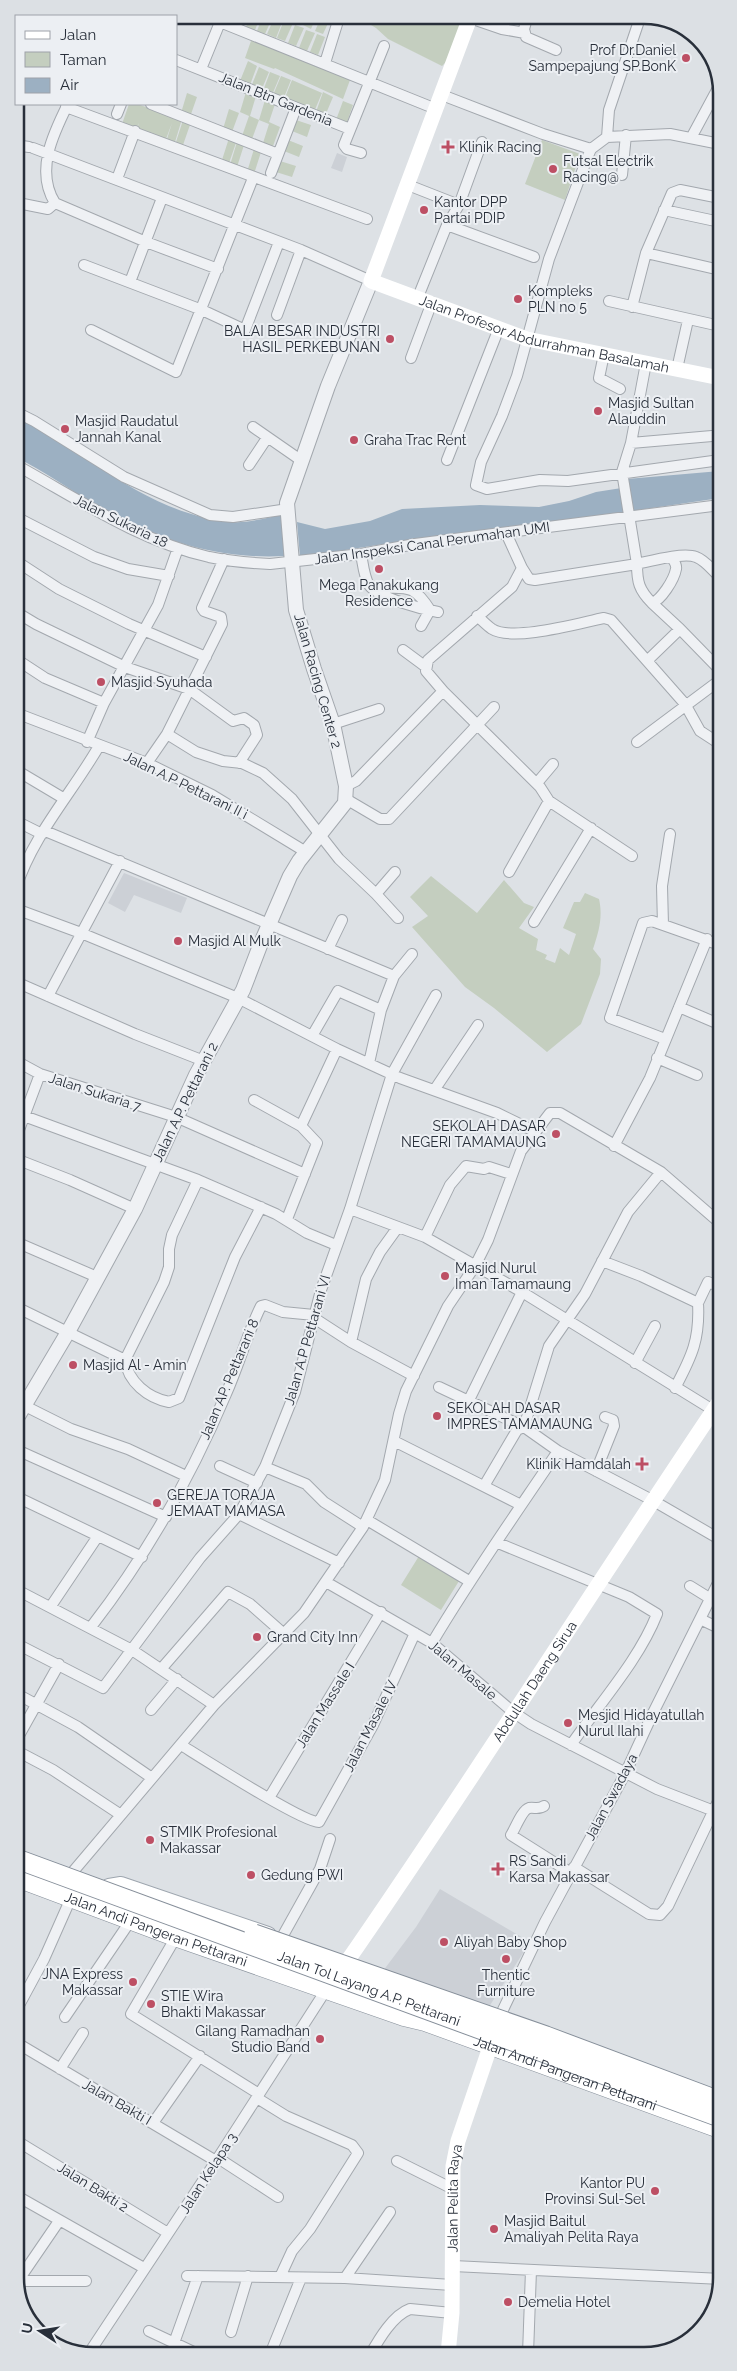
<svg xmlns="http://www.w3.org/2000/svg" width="737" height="2371" font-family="Raleway,sans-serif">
<rect width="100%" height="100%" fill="#dde1e5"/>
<path fill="#ccd0d6" d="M337,153L347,157L342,172L331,168Z
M124,873L187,898L181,913L134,895L125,912L108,903Z
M440,1889L530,1942L487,2010L383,1971L416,1927Z"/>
<path fill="#c4cebf" d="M251,15H261L255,30L246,27Z
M263,15L273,16L265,34L257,31Z
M284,15H304L300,24L283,17Z
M307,15H317L311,29L303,25Z
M322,15L331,17L323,34L315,31Z
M354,15H469L448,60L442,66L388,39L376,28Z
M275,16L283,20L276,38L267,34Z
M284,20L293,23L285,41L277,38Z
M295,25L304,28L296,46L288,43Z
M306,30L315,33L307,51L299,48Z
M317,34L325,37L318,55L310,52Z
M252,38L350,80L343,99L275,68L274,69L245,58Z
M248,61L257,66L250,85L240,81Z
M259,67L269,72L261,91L251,87Z
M270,72L280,76L272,95L263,91Z
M281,76L291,80L283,100L273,95Z
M292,80L322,93L314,112L284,100Z
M246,92L256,96L250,116L259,120L265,100L275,104L269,122L280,127L273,146L263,143L269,124L259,120L252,139L242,136L249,116L240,112Z
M323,92L333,97L325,116L316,112Z
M187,93L197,97L190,117L181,113Z
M343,101L353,105L346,125L336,120Z
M129,104H137L182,119L175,142L167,139L172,123L166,139L137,129L139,123L136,129L122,124Z
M229,109L239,113L232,132L223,129Z
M183,120L191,122L183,145L176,142Z
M296,120L311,125L307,137L292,131Z
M229,138L237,140L229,163L222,160Z
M288,140L303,146L299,157L284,151Z
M542,140L580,154L565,200L525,184Z
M237,142L244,145L237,167L230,165Z
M254,149L261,152L254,174L247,172Z
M280,161L296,166L292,177L276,172Z
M431,876L477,913L504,880L524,903L534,907L519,928L538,939L536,950L547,955L545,959L555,963L560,948L569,955L576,934L563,928L574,902H580L585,893L599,899C603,917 599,931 593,949L601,959L600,974L581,1024L547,1052L494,1008L465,987L412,927L428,916L410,897Z
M419,1556L459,1581L441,1610L401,1585Z"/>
<path fill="#9cb0c2" d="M16,416C86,452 150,516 233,522C248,523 266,518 282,515L285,556C218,560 152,539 94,504C68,488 43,471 16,457Z
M720,471V498L503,530L397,542L300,557L297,522L325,529L370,521L402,509L480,505L539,507L569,501L596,492L628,487L627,479Z"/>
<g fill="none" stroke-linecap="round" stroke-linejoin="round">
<g stroke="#a3a8ae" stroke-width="12">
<path id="minor" d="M528,15L524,29L526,37L556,50
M101,16V15
M167,16L168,15
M470,18L502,29L525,33
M220,22L436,109
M176,60L350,129
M325,63L338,21L336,15
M201,69L223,15
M15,89L16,87
M442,95L543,134L591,149
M68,104C53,134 35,171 55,203L146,242L218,269
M151,104L278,154
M66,107L367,219
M117,114L121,104
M607,137L591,149L588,156L549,259L517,376L502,416L481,462L476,485L487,489L540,480L568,481L720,460
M607,137L609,110L641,15
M607,137L670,134L720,144
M691,138L719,86
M15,145L29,147
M33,148L301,250L371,281
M361,153L347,149L344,145L384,46
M271,173L296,108
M622,175L626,135
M117,179L135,131
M408,185L459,205
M23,204L48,209L55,203
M664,210L720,222
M447,225L534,257
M646,253L720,270
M84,265L202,310L245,330L279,242
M130,282L162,198
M418,297L447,225L459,205L482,142
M609,301L720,326
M15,305L19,296
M632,307L646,253L672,193L680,190L720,198
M277,315L301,250
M91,330L176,372L253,178
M604,354L599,378L620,389
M411,358L432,302
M646,363L631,443L712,436
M677,369L688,320
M16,412L34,421L124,477L210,515L233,517L288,509
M253,427L302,461
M447,460L499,328
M16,465C78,499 139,541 209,557C229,561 250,563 270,564L361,554L415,544L720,505
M249,465L267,438
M16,517L94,557L128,569L169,576
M506,533L522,568
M361,554C363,564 364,577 369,585C378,598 422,609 438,612
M672,558C674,561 677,565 676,569C674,580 661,600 652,603C639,590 637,582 637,564C651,561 683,552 696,557C705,560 713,571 720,577
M16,561L59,589L129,624L206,657
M374,587C404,590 411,580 430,610L421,626
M16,612L36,624L125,667L189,689L233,721L244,718L254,725L257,735L239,763
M477,616C482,620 486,625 492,629C513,642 579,623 604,618L611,620L685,704L700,731L720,744
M680,629L720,670
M403,650L426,667
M16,659L45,678L104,703
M648,660L680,629L652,603
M443,691L540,787L549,801L632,856
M16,713L147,763L212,795L306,852
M333,724L379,709
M167,734L196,752L223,761L242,763L263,773L292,799L339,859L376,894L398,918
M87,742L104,703L158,605L178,548
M637,742L720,680
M147,763L167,734L222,624L221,617L204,611L202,608L224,559
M16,770L63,798
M537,783L553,764
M346,786L356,781L443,691L426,671L428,660L512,587L522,568L529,579L535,580L637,564L622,472L631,443
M346,799L380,819H389L494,707
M16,821L42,834
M45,831L394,976L381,1010L369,1063
M509,872L549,801
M16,888C33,835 72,793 99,746
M376,894L395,872
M16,909L81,933L238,998L337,1049L400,1078L497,1113L536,1132
M534,922L591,828
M663,925L662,886L670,834
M328,949L342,920
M394,976L412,954
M16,982L135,1034L204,1061
M48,996L120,861
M679,1007L721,1025
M312,1036L338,991L381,1010
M665,1039L610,1018L643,923L652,921L720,945
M657,1058L697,1075
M16,1061L40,1074L176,1117L305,1174
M435,1089L478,1025
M254,1100L301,1126L317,1143L287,1219
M24,1116L198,1180L276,1214L307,1233L336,1245
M301,1126L337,1049
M16,1138L40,1074
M614,1146L650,1078L707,939
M16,1159L70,1180L135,1209
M350,1209L425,1237L522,1292L721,1415
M425,1237L450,1185L466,1166L484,1169L489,1167L511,1174
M16,1242L97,1277
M602,1261L641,1276L698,1303L708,1282L721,1287
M16,1307L125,1360L164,1282L169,1267V1249L172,1235L198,1180
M314,1318L351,1342L414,1376
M351,1342L366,1279L380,1252L398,1227
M125,1360C128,1382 148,1398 169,1402L179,1398L235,1257L261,1207
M635,1363L655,1326
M439,1387L524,1427L558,1451L652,1500L721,1540
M675,1388C692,1356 700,1339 698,1303
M17,1402L71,1429L128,1449L186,1476
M468,1402L522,1292
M394,1441L521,1505
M17,1450L166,1517
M220,1466L257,1483
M265,1467L306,1484L324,1502L363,1527
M596,1471L614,1426L613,1420L605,1417
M484,1486L517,1430L524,1427L549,1346L585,1294L628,1212L661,1172
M17,1497L142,1557
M239,1514L339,1563
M367,1520L469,1581
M498,1543L629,1597L657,1614C639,1660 599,1704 571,1745
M326,1582L432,1643L513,1712L531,1724L657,1789L714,1811
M690,1586L711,1599
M17,1590L132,1650L214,1705
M712,1595L721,1600
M51,1606L98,1536
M700,1619L721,1629
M91,1627C146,1556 191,1477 226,1394C239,1365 247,1334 261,1306L265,1305L283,1312L314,1315
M432,1643C471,1577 515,1515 558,1451
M17,1644L103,1688L200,1558L239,1514L265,1467L295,1392L321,1290L350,1209L392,1074L436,995
M162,1668L228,1592L250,1604L284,1634
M17,1694L78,1727L152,1778
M151,1710L177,1679
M17,1739L59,1664
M181,1745C202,1758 304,1823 319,1822L373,1725L415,1633
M17,1751L53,1770L121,1815
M269,1798L381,1612
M544,1806C538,1810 535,1807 529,1808C522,1810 515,1829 511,1835L571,1873
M574,1867L649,1914L660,1915L668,1906L721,1795
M71,1874L214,1705L304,1613L363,1527L385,1480L399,1414L406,1391L448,1306L475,1266L488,1240L521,1151L550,1113H560L661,1172L721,1224
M176,1937L131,2014L259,2094
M281,1939L320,1869L330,1839
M17,2009L44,1959L71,1898
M500,2016L545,1922L625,1774L653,1713L721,1577
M65,2017L131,1920
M17,2043L216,2161
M60,2069L83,2033
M257,2098L286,2116L352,2145L358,2153L310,2229L292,2251L280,2277
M153,2123L200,2056
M17,2141L168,2233
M218,2158L278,2197
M397,2161L453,2189
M17,2196L144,2268
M453,2266L722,2279
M187,2276L345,2278L452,2285
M345,2278L390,2212
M18,2281L59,2221
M18,2281H86
M149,2331L200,2355
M231,2332L248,2276
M174,2343L198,2276
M273,2347L301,2278
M528,2354L531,2270
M296,2355L303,2352L310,2355
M370,2355C379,2339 393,2315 410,2309L452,2313
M87,2356L216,2161L326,1990"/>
</g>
<g stroke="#a3a8ae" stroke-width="16">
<path id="tertiary" d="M17,1418L68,1332L135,1209L196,1075L243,990L261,943L290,876L299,861L345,803L346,786L333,724L314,669L296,610L287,503L328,386L371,281"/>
</g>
<g stroke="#9ea6af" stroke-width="18">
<path id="primary" d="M109,1887L121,1885L268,1935"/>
</g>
<g stroke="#868f9a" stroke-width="19">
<g id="trunk">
<path id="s4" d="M17,1878L172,1936L404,2017L425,2022L722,2130"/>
</g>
</g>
<use href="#minor" stroke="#eff1f4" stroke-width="10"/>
<use href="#tertiary" stroke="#eff1f4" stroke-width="14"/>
<g stroke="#fff" stroke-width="15">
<path id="s1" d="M471,15L371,281L527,339L720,378"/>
<path id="s2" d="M346,1963C475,1777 595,1586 721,1399"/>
<path id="s3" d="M448,2354L452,2313L453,2166L458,2141L490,2047"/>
</g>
<use href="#primary" stroke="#fff" stroke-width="16"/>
<use href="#trunk" stroke="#fff" stroke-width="18"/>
<g stroke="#868f9a" stroke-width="21" stroke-linecap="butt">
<g id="motorway-bridge">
<path id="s5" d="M17,1859L722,2118"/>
<path d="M254,1934L546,2036L722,2102"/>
</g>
</g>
<use href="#motorway-bridge" stroke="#fff" stroke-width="19"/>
</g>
<g fill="#bd4f64" stroke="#eceff3" stroke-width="2">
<circle cx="686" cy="58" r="5"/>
<path d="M445.5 139.5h5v5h5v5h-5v5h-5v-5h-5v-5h5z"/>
<circle cx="553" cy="169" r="5"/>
<circle cx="424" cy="210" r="5"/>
<circle cx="518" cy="299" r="5"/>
<circle cx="390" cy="339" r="5"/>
<circle cx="598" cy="411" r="5"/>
<circle cx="65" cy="429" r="5"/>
<circle cx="354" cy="440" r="5"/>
<circle cx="379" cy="569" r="5"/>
<circle cx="101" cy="682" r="5"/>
<circle cx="178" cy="941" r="5"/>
<circle cx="556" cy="1134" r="5"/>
<circle cx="445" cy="1276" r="5"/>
<circle cx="73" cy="1365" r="5"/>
<circle cx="437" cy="1416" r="5"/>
<path d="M639.5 1456.5h5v5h5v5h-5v5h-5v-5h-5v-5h5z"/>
<circle cx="157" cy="1503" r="5"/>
<circle cx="257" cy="1637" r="5"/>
<circle cx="568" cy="1723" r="5"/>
<circle cx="150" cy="1840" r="5"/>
<path d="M495.5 1861.5h5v5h5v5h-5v5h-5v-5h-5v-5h5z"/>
<circle cx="251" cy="1875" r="5"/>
<circle cx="444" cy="1942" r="5"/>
<circle cx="506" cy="1959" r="5"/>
<circle cx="133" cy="1982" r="5"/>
<circle cx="151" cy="2004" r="5"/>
<circle cx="320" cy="2039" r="5"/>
<circle cx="655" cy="2191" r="5"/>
<circle cx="494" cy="2229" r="5"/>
<circle cx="508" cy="2302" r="5"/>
</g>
<g text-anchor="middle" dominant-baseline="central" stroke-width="4" stroke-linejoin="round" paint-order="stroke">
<g font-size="14" fill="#282f3a" stroke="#eceff3" text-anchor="start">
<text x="676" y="50" text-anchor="end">Prof Dr.Daniel<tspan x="676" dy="16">Sampepajung SP.BonK</tspan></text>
<text x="459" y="147">Klinik Racing</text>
<text x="563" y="161">Futsal Electrik<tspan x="563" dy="16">Racing@</tspan></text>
<text x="434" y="202">Kantor DPP<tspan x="434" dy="16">Partai PDIP</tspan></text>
<text x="528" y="291">Kompleks<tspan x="528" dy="16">PLN no 5</tspan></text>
<text x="380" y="331" text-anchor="end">BALAI BESAR INDUSTRI<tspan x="380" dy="16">HASIL PERKEBUNAN</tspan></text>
<text x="608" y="403">Masjid Sultan<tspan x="608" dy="16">Alauddin</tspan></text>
<text x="75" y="421">Masjid Raudatul<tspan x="75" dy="16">Jannah Kanal</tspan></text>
<text x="364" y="440">Graha Trac Rent</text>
<text x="379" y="585" text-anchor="middle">Mega Panakukang<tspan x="379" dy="16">Residence</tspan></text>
<text x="111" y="682">Masjid Syuhada</text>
<text x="188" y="941">Masjid Al Mulk</text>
<text x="546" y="1126" text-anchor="end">SEKOLAH DASAR<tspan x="546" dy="16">NEGERI TAMAMAUNG</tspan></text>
<text x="455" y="1268">Masjid Nurul<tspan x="455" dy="16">Iman Tamamaung</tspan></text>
<text x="83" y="1365">Masjid Al - Amin</text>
<text x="447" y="1408">SEKOLAH DASAR<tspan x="447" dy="16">IMPRES TAMAMAUNG</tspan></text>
<text x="631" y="1464" text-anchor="end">Klinik Hamdalah</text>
<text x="167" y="1495">GEREJA TORAJA<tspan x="167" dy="16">JEMAAT MAMASA</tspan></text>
<text x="267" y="1637">Grand City Inn</text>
<text x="578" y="1715">Mesjid Hidayatullah<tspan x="578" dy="16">Nurul Ilahi</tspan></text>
<text x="160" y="1832">STMIK Profesional<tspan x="160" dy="16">Makassar</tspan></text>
<text x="509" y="1861">RS Sandi<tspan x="509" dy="16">Karsa Makassar</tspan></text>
<text x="261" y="1875">Gedung PWI</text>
<text x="454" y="1942">Aliyah Baby Shop</text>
<text x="123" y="1974" text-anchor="end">JNA Express<tspan x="123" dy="16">Makassar</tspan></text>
<text x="506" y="1975" text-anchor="middle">Thentic<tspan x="506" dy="16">Furniture</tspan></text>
<text x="161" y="1996">STIE Wira<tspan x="161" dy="16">Bhakti Makassar</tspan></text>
<text x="310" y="2031" text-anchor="end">Gilang Ramadhan<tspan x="310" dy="16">Studio Band</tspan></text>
<text x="645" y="2183" text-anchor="end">Kantor PU<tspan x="645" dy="16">Provinsi Sul-Sel</tspan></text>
<text x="504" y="2221">Masjid Baitul<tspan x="504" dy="16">Amaliyah Pelita Raya</tspan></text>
<text x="518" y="2302">Demelia Hotel</text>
</g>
<g font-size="14" fill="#282f3a" stroke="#eceff3">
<text transform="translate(276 99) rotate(22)">Jalan Btn Gardenia</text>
<text stroke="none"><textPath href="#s1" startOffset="466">Jalan Profesor Abdurrahman Basalamah</textPath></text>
<text transform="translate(121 521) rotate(26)">Jalan Sukaria 18</text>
<text transform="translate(432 543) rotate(-8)">Jalan Inspeksi Canal Perumahan UMI</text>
<text transform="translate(318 681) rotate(74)">Jalan Racing Center 2</text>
<text transform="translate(186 785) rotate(26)">Jalan A.P Pettarani II i</text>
<text transform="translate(95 1092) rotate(18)">Jalan Sukaria 7</text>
<text transform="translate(185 1102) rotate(-64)">Jalan A.P. Pettarani 2</text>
<text transform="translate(307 1340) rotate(-74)">Jalan A.P Pettarani VI</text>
<text transform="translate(229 1379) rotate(-67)">Jalan AP. Pettarani 8</text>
<text transform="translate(463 1670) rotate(40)">Jalan Masale</text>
<text stroke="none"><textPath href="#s2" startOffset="339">Abdullah Daeng Sirua</textPath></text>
<text transform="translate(325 1705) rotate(-58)">Jalan Massale I</text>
<text transform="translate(370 1726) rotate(-63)">Jalan Masale IV</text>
<text transform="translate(611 1797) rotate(-62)">Jalan Swadaya</text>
<text stroke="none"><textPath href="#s4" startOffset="148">Jalan Andi Pangeran Pettarani</textPath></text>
<text stroke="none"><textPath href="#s5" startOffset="375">Jalan Tol Layang A.P. Pettarani</textPath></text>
<text stroke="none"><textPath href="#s4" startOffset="582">Jalan Andi Pangeran Pettarani</textPath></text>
<text transform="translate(117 2102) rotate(30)">Jalan Bakti I</text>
<text transform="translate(208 2173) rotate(-57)">Jalan Kelapa 3</text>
<text transform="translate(93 2187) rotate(32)">Jalan Bakti 2</text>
<text stroke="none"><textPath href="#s3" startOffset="156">Jalan Pelita Raya</textPath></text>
</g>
</g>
<path d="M0 0H737V2371H0ZM93 24H644A69 69 0 0 1 713 93V2278A69 69 0 0 1 644 2347H93A69 69 0 0 1 24 2278V93A69 69 0 0 1 93 24Z" fill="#dce0e4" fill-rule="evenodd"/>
<path fill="none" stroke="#282f3a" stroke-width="2.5" d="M93 24H644A69 69 0 0 1 713 93V2278A69 69 0 0 1 644 2347H93A69 69 0 0 1 24 2278V93A69 69 0 0 1 93 24Z"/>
<rect x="15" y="15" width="162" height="90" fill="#eceff3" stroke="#9ea2a9"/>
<rect x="25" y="31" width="25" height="8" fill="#ffffff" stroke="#9ea2a9"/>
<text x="60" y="40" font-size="15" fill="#282f3a">Jalan</text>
<rect x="25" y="52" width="25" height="15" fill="#c4cebf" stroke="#9ea2a9"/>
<text x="60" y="65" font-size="15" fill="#282f3a">Taman</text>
<rect x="25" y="78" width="25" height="15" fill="#9cb0c2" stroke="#9ea2a9"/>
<text x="60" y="90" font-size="15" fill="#282f3a">Air</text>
<g transform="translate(40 2331) rotate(282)" stroke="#eceff3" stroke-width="4" paint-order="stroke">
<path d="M0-4L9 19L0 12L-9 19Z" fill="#282f3a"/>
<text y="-8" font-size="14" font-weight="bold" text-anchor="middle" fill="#282f3a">U</text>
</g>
</svg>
